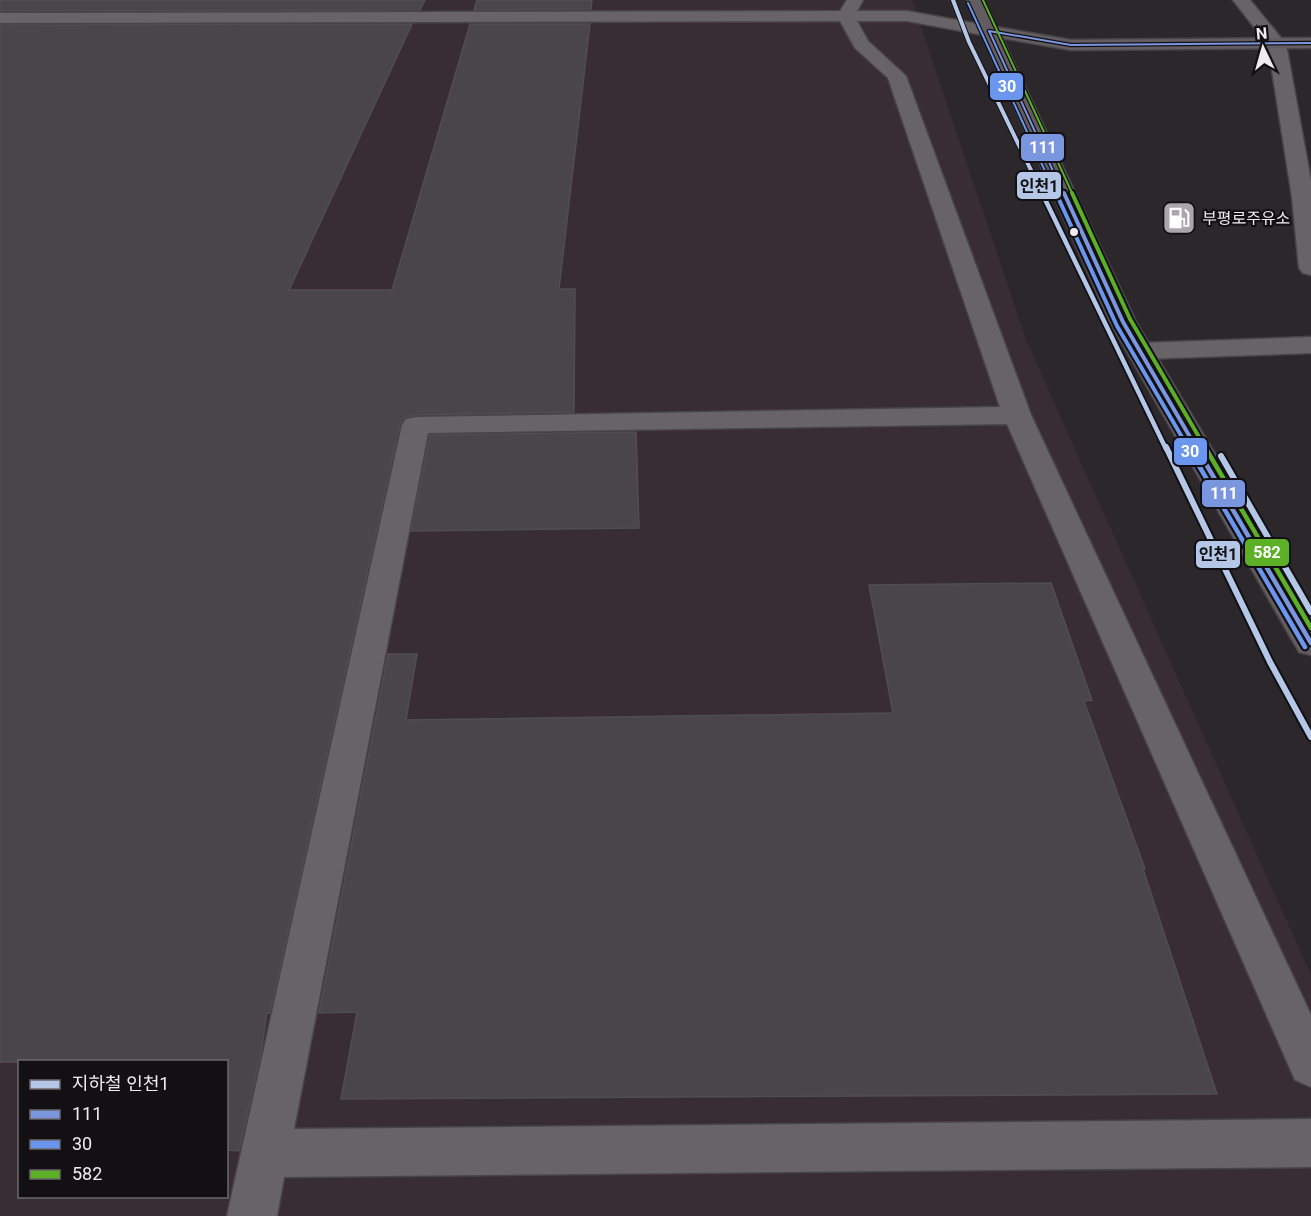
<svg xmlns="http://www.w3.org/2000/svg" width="1311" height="1216" font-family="Roboto,'Noto Sans KR',sans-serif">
<rect width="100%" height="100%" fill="#2c272b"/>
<path fill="#382c35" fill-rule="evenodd" d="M0,0H912L1027,342L1311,975V1216H0ZM20,1062H226V1196H20Z"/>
<path fill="#494548" stroke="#514e50" stroke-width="1.5" d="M0,0H425L420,10L0,11Z
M477,0H592L591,9L474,10Z
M412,24L289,290H392L470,24H590L559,289H575L574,412L416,415L406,417L400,424L270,1013H267L261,1053L239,1151L226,1150V1062H0V25Z
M636,432L639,528L411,531L430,435Z
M1051,583L1092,700L1084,701L1145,869H1143L1217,1094L341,1099L357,1012L319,1013L388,654H417L406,720L893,713L869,585Z"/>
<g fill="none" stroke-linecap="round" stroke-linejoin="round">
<g stroke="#484548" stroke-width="3">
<path id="minor" d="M847,0H863L857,11H907L989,26L995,27L998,31L995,35L989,36L907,21H857L868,41L906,76L1031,415L1311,1015V1087L1295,1080L1007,424L428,433L294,1129L1311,1119V1167L284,1177L277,1216H227L402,425L406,419L416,417L1000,407L888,78L855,48L840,21L0,23V13L840,11Z
M1233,0H1250L1286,44L1311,181V275L1303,273L1299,268L1292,197L1268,45Z
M1311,337V353L1141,359L1132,357L1128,351L1132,345L1141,343Z"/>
</g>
<g stroke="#484548" stroke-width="3">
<path id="major" d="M967,0H983L996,27L1071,40L1311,38V48L1071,50L1002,38L1136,322L1311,614V655L1299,652L1110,322Z"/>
</g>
<use href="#minor" fill="#676366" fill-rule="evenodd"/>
<use href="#major" fill="#635d62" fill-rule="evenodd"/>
<g stroke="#131013" stroke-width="4.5">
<path id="bus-1-far2" d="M989,31L1064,195
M989,31L1071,45L1311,43"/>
</g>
<g stroke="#131013" stroke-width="8">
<path id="bus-1-far1" d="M1064,193L1123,322L1197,449"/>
</g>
<g stroke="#131013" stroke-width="9">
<path id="bus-1" d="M1196,447L1311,643"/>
</g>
<g stroke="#131013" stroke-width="4.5">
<path id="bus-2-far2" d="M968,3L1056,195"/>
</g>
<g stroke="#131013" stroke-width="8">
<path id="bus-2-far1" d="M1056,193L1117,326L1189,449"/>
</g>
<g stroke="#131013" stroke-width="9">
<path id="bus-2" d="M1188,447L1305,647"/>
</g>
<g stroke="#131013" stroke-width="4.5">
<path id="bus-3-far2" d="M983,0L1073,195"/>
</g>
<g stroke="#131013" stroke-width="8">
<path id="bus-3-far1" d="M1072,193L1130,319L1206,449"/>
</g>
<g stroke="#131013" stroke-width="9">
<path id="bus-3" d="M1205,447L1311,628"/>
</g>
<use href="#bus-1-far2" stroke="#7a96df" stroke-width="2"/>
<use href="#bus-1-far1" stroke="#7a96df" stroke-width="4"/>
<use href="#bus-1" stroke="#7a96df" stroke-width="4.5"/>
<use href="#bus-2-far2" stroke="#6a96ee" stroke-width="2"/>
<use href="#bus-2-far1" stroke="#6a96ee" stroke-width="4"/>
<use href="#bus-2" stroke="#6a96ee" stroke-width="4.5"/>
<use href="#bus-3-far2" stroke="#5bb025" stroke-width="2"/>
<use href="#bus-3-far1" stroke="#5bb025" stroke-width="4"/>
<use href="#bus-3" stroke="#5bb025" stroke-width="4.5"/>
<g stroke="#131013" stroke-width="6">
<path id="metro-1-far2" d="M953,0L969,42L1043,195"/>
</g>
<g stroke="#131013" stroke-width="8">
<path id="metro-1-far1" d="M1042,193L1166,449"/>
</g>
<g stroke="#131013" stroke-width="10">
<path id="metro-1" d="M1166,447L1270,662L1311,737
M1221,456L1311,612"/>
</g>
<use href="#metro-1-far2" stroke="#b4c7e7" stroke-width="4"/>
<use href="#metro-1-far1" stroke="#b4c7e7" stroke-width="4.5"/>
<use href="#metro-1" stroke="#b4c7e7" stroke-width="6"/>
</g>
<defs>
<g id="fuel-square" transform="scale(1.725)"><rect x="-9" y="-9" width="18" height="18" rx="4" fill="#aba6aa" stroke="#131013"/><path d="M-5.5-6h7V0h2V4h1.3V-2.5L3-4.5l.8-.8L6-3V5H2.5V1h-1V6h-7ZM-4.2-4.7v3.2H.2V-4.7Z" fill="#fff"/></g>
</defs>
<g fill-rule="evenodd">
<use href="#fuel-square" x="1179" y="218"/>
</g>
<circle fill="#f0ebef" stroke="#131013" stroke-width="2" cx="1074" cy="232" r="5"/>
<g text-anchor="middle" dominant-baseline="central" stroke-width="4.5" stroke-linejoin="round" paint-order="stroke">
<g font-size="16" fill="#f0ebef" stroke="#131013" text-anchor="start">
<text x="1202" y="218">부평로주유소</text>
</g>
</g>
<g stroke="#131013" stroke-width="2">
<rect x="989" y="72" width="35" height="29" rx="6" fill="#6a96ee"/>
<rect x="1020" y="133" width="45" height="29" rx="6" fill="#7a96df"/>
<rect x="1016" y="171" width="46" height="29" rx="6" fill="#b4c7e7"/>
<rect x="1173" y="437" width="35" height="29" rx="6" fill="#6a96ee"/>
<rect x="1201" y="479" width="45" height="29" rx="6" fill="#7a96df"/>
<rect x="1244" y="538" width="46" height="29" rx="6" fill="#5bb025"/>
<rect x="1195" y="540" width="46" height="29" rx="6" fill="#b4c7e7"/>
</g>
<g font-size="16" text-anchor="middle" font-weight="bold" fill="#fff">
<text x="1007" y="92">30</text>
<text x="1043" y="153">111</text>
<text x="1190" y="457">30</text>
<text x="1224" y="499">111</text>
<text x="1267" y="558">582</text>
</g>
<g font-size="16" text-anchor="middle" font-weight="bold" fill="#111">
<text x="1039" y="192">인천1</text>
<text x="1218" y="560">인천1</text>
</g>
<rect x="18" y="1060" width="210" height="138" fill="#131013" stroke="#6b686b" stroke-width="1.5"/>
<rect x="30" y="1080" width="30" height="9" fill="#b4c7e7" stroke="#6b686b" stroke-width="1.5"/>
<text x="72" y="1090" font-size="18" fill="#f0ebef">지하철 인천1</text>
<rect x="30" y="1110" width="30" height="9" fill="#7a96df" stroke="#6b686b" stroke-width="1.5"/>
<text x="72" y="1120" font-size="18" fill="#f0ebef">111</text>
<rect x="30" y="1140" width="30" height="9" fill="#6a96ee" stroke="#6b686b" stroke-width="1.5"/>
<text x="72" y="1150" font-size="18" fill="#f0ebef">30</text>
<rect x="30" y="1170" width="30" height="9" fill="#5bb025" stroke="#6b686b" stroke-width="1.5"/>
<text x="72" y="1180" font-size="18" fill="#f0ebef">582</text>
<g transform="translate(1263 48) rotate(355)" stroke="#131013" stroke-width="4.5" paint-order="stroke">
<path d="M0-4.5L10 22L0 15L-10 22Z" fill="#f0ebef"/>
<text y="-9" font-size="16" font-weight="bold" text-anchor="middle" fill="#f0ebef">N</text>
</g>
</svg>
